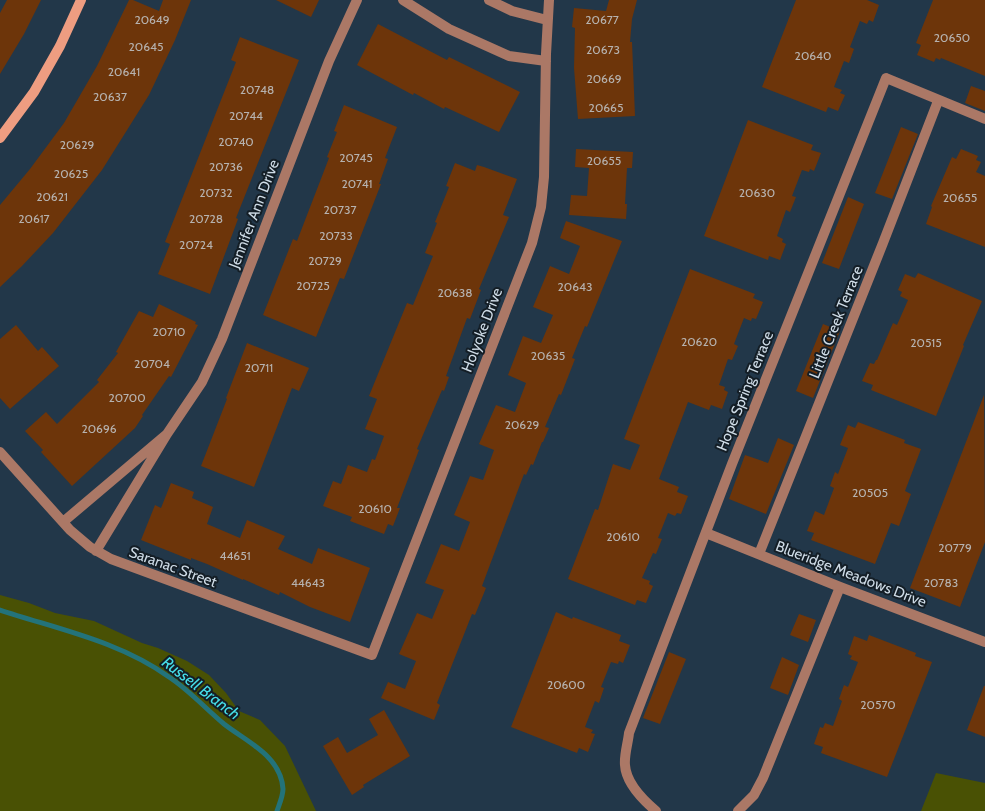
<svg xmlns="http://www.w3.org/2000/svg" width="985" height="811" font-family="Cabin,sans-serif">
<rect width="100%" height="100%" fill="#223749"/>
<path fill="#495104" d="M0,595L29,603L55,613L94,621L142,643L158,648L187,661L209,675L226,693L239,711L260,720L285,746L316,811H0Z
M936,773L985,783V811H921Z"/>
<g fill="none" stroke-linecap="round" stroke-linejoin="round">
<path stroke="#23737a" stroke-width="5" d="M0,610C57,629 119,641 169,677C189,690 206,709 224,724C247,742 281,756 283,789C283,796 279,805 277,811"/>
</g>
<path fill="#6d350a" d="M7,0H41L24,34L0,74V13Z
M129,0H133L159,11L163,0H191L175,40L149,95L102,170L53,233L22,266L0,287V205L30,169L64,123L97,66Z
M276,0H319L311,17Z
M609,0H637L632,19L630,42H632L635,116L578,119L574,68L575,28L572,27L574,8L606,11Z
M796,0H867L879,5L873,22L869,20L867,24L860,21L850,47L854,49L849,63L844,61L834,87L842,90L840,93L845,95L838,111L828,107L826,112L762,87Z
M933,0H985V76L941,58L940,60L936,58L934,62L917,55L921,45L916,43Z
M378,24L447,60L449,57L520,92L499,132L445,107L444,109L414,93L413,95L357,65Z
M240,37L299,60L236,218L238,219L210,294L158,274L170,244L165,242L236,62L231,60Z
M971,86L985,91V111L965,103Z
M344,105L397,127L385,158L388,159L379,184H381L344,279L340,278L316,337L263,315L293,239L297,241L329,158L327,157L337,132L334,131Z
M748,120L813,145L811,150L821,153L814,171L810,169L809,172L802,170L792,196L796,197L790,212L786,210L777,236L783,239L782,242L786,244L780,260L769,256L768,260L704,236Z
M901,127L918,134L892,199L875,193Z
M576,149L633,152L632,168H627L625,204H627L626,219L569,215L571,195L587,196L589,168L575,167Z
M961,149L978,156L976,160L981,162L976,172L985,176V247L926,224L932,207L931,206L952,157L956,159Z
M455,163L475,171L477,165L484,167L517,179L503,215L509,217L479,289L481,290L470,319L467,318L446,376L449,377L444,391L442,390L417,449L419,450L397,508H400L393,526L388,524L384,534L350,521L352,517L323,506L333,481L341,484L348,465L367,472L372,459L375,460L384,436L365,429L377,399L369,396L407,303L413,305L433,256L425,253L437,223L435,222L449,187L446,186Z
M848,197L864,204L839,269L822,263Z
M566,221L622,241L587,327L585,326L572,358L575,359L561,395L559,394L545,427L549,428L543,442H542L533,465L531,464L526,475L524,474L482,586L486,588L475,615L472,614L437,703L440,705L434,720L381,698L388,682L405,689L416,661L399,654L417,613L432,619L444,590L425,583L441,544L459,551L470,522L454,515L470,476L483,480L494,450L479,444L496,405L515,412L526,383L508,375L523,336L541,343L553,315L533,307L550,266L569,274L580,246L560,238Z
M690,269L755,294L753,298L763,302L756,319L752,318L751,321L744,318L734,344L738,346L732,360L728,359L719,385L725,387L724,390L728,392L722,409L711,405L709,410L688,402L659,479L679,487L677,492L688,496L681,514L677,513L675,516L668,513L658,538L662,539L656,554L653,553L642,578L650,581L649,584L653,586L646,603L637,600L635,605L568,579L595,509L598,510L613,464L630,470L640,445L624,439Z
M918,273L982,301L963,345L964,346L936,416L871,390L873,385L862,381L870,363L874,364L876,360H877L893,323L897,325L908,300L900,296L902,292L898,290L905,274L915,278Z
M159,304L196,322L195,324L198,325L171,377L169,376L142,415L143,416L135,428L72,486L41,452L43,450L25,431L46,412L57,424L99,382L97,380L118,353L116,352L139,311L153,317Z
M823,324L840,331L813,398L796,391Z
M16,325L38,351L42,347L59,366L10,409L0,398V339Z
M247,343L309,368L299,391L292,388L254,487L201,466L227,399L226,398Z
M984,395L985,542L960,607L910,588Z
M858,422L905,440L904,443L921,449L905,491L911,494L899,526L891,523L875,564L811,540L814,533L807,531L815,511L824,515L834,488L830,486L835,472L838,474L848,448L840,445L848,425L855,428Z
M778,438L794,445L766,514L729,499L745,455L768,463Z
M171,483L194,492L192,498L213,507L207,524L240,538L247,520L285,536L278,549L312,564L318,548L370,568L350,622L310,607L280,592L279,595L243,579V580L207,564L191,558V560L141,540L155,505L161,508Z
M556,612L572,619L573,617L621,635L619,641L630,645L623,663L619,661L618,664L611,662L601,687L604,688L599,703L595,701L585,727L593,730L591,733L595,734L588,752L579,748L577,753L511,727Z
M799,614L816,620L808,642L790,635Z
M869,635L916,653L915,656L932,662L887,777L821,753L823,747L814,744L820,727L823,728L825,723L833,726L842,701L839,699L844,685L848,687L858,662L850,659L852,656L848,654L854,636L867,641Z
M669,652L686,659L660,724L643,718Z
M782,657L799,665L788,695L770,688Z
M984,686H985V737L967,730Z
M384,710L410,756L363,785L364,787L352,795L323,746L338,737L347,753L378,735L369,719Z"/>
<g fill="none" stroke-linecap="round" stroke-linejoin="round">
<path stroke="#ab7866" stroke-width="10" d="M403,0L449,29L509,56L546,61
M489,0L512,11L547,20
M167,434L202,382L222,339L329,61L357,0
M0,452L70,530L90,547L111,559L372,655L532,243L541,207L544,177L546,54L549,0
M63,522L167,434L96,551
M706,533L840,587L985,642
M759,554L883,243L938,101
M656,811C643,800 626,783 625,765C624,755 628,743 629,733L732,464L886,78L985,119
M738,811L754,795L763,778L840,587"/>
<path stroke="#ee9d81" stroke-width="10" d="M0,138L34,92L60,46L81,0"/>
</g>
<g text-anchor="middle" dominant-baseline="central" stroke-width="4" stroke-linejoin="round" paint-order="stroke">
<g font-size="12" fill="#b6b2af">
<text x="152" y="19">20649</text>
<text x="602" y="19">20677</text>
<text x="952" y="37">20650</text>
<text x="146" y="46">20645</text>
<text x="603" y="49">20673</text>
<text x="813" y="55">20640</text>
<text x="124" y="71">20641</text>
<text x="604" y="78">20669</text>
<text x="257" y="89">20748</text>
<text x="110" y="96">20637</text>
<text x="606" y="107">20665</text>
<text x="246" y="115">20744</text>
<text x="236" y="141">20740</text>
<text x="77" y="144">20629</text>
<text x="356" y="157">20745</text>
<text x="604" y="160">20655</text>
<text x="226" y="166">20736</text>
<text x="71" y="173">20625</text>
<text x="357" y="183">20741</text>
<text x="216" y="192">20732</text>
<text x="757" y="192">20630</text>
<text x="52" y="196">20621</text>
<text x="960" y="197">20655</text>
<text x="340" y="209">20737</text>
<text x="34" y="218">20617</text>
<text x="206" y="218">20728</text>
<text x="336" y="235">20733</text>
<text x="196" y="244">20724</text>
<text x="325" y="260">20729</text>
<text x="313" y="285">20725</text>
<text x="575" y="286">20643</text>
<text x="455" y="292">20638</text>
<text x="169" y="331">20710</text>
<text x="699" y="341">20620</text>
<text x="926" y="342">20515</text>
<text x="548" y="355">20635</text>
<text x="152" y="363">20704</text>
<text x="259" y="367">20711</text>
<text x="127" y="397">20700</text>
<text x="522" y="424">20629</text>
<text x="99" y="428">20696</text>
<text x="870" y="492">20505</text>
<text x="375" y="508">20610</text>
<text x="623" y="536">20610</text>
<text x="955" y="547">20779</text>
<text x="235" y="555">44651</text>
<text x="308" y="582">44643</text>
<text x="941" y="582">20783</text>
<text x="566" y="684">20600</text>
<text x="878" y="704">20570</text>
</g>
<g font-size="15" fill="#cedbe6" stroke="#141e26">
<text transform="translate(254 214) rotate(-69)">Jennifer Ann Drive</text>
<text transform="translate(836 322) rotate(-68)">Little Creek Terrace</text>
<text transform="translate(482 330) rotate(-69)">Holyoke Drive</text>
<text transform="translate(745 391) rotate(-68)">Hope Spring Terrace</text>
<text transform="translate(173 567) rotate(20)">Saranac Street</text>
<text transform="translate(851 574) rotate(21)">Blueridge Meadows Drive</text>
</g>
<g font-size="16" font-style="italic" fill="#46dee9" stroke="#141e26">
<text transform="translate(201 688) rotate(37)">Russell Branch</text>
</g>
</g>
</svg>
